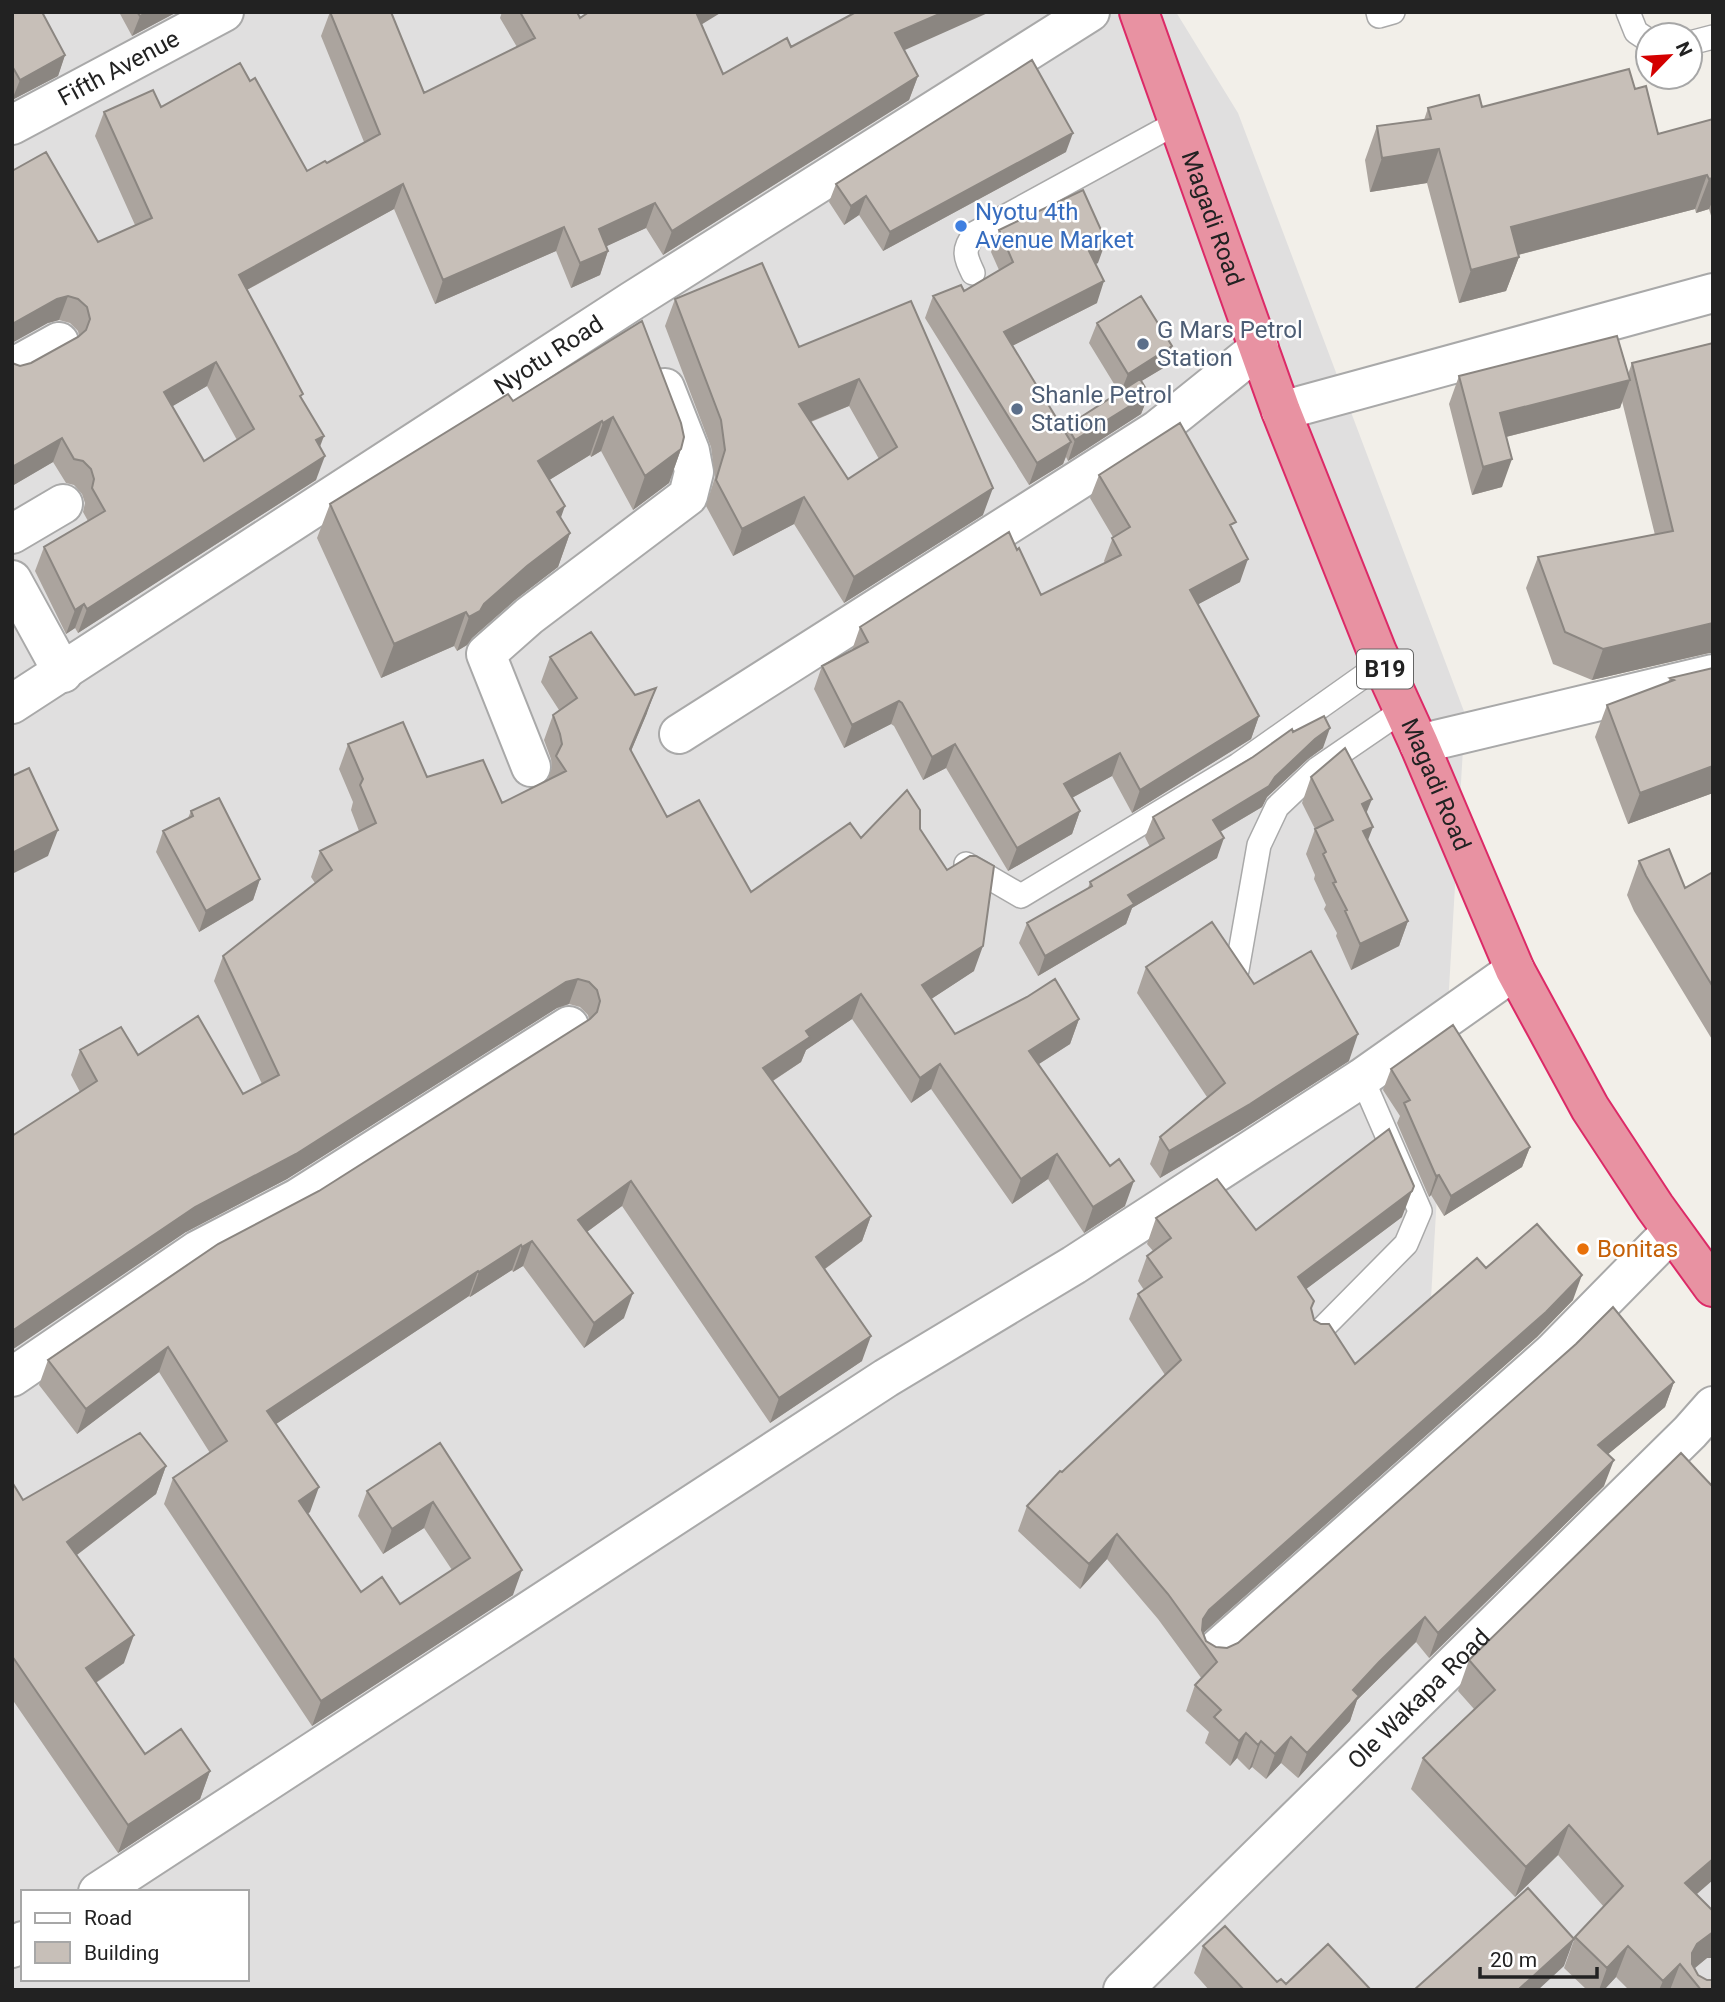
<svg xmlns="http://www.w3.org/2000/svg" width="1725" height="2002" font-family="Roboto,sans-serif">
<rect width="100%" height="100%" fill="#f2efe9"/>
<path fill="#e0dfdf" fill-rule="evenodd" d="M12,12H1176L1238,113L1465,714L1428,1350L1690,1817L1713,1811V1990H12ZM23,1892H247V1979H23Z"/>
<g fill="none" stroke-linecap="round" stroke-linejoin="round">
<g stroke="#a9a9a9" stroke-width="26">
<path id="lane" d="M1378,12L1379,16L1393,12
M1628,12L1636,32L1648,40
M1690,43L1713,37
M973,273C965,256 962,250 975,233L1178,122
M966,864L1021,896L1238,765L1382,663
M1237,970L1259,845L1277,807L1317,769L1403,710
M1315,1336L1406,1244L1420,1211L1362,1078"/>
</g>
<g stroke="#a9a9a9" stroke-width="42">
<g id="street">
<path id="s1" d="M12,125L224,12"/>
<path d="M12,368L59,342"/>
<path d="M1281,411L1713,293"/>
<path d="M12,534L63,504"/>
<path d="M12,580L63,673"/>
<path id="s2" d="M12,704L632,301L1090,12"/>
<path d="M679,734L1157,430L1259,348"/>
<path d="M1419,744L1713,674"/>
<path d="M531,767L486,654L529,616L688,496L694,472L690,451L665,388"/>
<path d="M12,1377L198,1250L298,1198L569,1026"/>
<path d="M1214,1652L1552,1353L1672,1231"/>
<path d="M98,1892L886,1378L1074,1265L1362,1078L1515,970"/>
<path d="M12,1948L23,1941"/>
<path id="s3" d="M1123,1990L1690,1432L1713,1406"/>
</g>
</g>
<g stroke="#dc2a67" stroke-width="42">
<g id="highway">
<path id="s4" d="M1139,12L1281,411L1377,652L1419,744L1515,970L1590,1108L1655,1207L1713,1287"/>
</g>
</g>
<use href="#lane" stroke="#fff" stroke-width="23"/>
<use href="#street" stroke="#fff" stroke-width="38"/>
<use href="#highway" stroke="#e892a2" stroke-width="38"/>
</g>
<path fill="#aba49e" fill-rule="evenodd" d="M12,12L65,55L58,76L12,100Z
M119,12H177L132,36Z
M330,12L424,93L517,47L500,18L502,12H577L580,18L702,25L723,74L791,47L904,50L918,76L909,100L663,255L646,228L606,246L608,251L600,275L571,288L556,251L435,304L394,209L247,290L301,399L320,447L316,480L78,633L75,628L66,634L35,571L44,547L88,521L83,512L85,503L82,494L74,485L66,483L53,462L12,486V363L20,366L31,363L79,336L78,331L70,323L59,320L48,323L98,242L135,225L95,136L104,112L161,107L250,81L307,171L327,163L364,142L321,36ZM207,386L237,440L204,461L172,406Z
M1635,89L1658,134L1713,119V219H1712L1709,209L1696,213L1695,209L1518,255L1519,257L1506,291L1459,303L1427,183L1370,192L1365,160L1377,126L1424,120L1428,108L1482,107Z
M1066,152L883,251L859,215L844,225L829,202L836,184Z
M999,230L1098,263L1095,264L1097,303L1012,346L1065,432L1067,426L1119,392L1089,343L1097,323L1172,346L1165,367L1141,381L1149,394L1141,414L1068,461L1066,457L1063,464L1029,485L925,318L933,296L964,291L999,270L991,252Z
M675,299L799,347L911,301L983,515L844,603L794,524L733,556L706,506L715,477L711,447L665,326ZM849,406L879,459L848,479L811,422Z
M642,321L681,449L669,483L633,510L601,451L591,457L590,455L549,480L561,518L570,533L558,567L515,600L472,638L467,645L457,651L454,646L381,678L317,538L330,504L513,401Z
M1713,343V653H1709L1592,680L1553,664L1526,588L1538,557L1655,535L1622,401L1620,408L1506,437L1502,487L1472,495L1449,404L1459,376L1628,374L1632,363Z
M1099,475L1233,530L1240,582L1198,604L1259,716L1251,739L1132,813L1112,776L1072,798L1080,811L1072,834L1008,871L946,768L923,780L894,726L891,724L844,748L814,689L822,666L852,650L860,627L1017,550L1041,595L1105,563L1104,561L1113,537L1090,498Z
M550,657L647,713L631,751L667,817L751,892L861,838L920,829L974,971L931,999L955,1034L1079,1019L1070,1044L1039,1064L1125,1206L1084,1233L1048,1179L1012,1204L931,1089L911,1103L852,1019L806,1050L801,1062L773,1081L871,1216L862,1241L825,1269L862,1361L770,1423L622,1206L587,1232L624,1318L584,1348L523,1266L513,1272L512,1270L470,1297L469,1296L276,1424L310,1512L308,1513L361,1592L400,1604L452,1570L424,1528L383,1554L358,1516L367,1491L440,1443L513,1595L312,1726L164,1504L173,1478L210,1453L159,1372L77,1434L39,1385L48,1360L319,1191L589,1020L588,1015L580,1007L569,1004L557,1008L287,1179L186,1232L80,1092L71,1075L80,1050L138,1055L243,1094L262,1084L214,981L223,956L315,883L311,877L320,851L359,831L351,810L353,802L339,769L348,744L427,777L502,803L548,780L552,767L551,759L544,740L553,715L559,710L541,682Z
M1713,668V793L1628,824L1595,737L1607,705L1668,682L1670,678Z
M1293,732L1323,748L1308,759L1267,797L1262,807L1220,832L1217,858L1132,908L1126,924L1038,976L1019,943L1027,923L1088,888L1090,882L1150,847L1145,837L1153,817Z
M1311,777L1366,813L1368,840L1408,921L1399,946L1351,970L1336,936L1337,933L1324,909L1326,905L1314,879L1315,875L1306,854L1315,829L1302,803Z
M191,811L260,879L253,900L199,932L156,852L163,831L188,818Z
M1639,861L1685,888L1713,872V1041L1634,911L1627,895Z
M1146,967L1254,984L1349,1061L1240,1131L1160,1178L1150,1164L1160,1137L1207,1097L1137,993Z
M1391,1069L1530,1147L1522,1167L1444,1216L1431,1195L1429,1197L1397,1123L1400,1116L1383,1090Z
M1402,1217L1306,1289L1314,1320L1355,1364L1486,1268L1573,1300L1537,1337L1203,1633L1206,1641L1216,1647L1227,1648L1238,1643L1674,1382L1665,1407L1608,1454L1604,1486L1429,1658L1416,1642L1357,1700L1350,1721L1298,1778L1281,1763L1266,1779L1252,1767L1249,1770L1237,1758L1230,1766L1205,1743L1209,1732L1186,1711L1195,1685L1202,1679L1158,1619L1107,1559L1080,1589L1018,1531L1027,1506L1165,1375L1129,1319L1138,1294L1144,1290L1138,1281L1147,1256L1153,1251L1147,1244L1156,1218L1256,1230Z
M166,1466L156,1494L77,1555L124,1663L96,1683L145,1754L210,1771L200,1799L118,1853L12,1699V1482L23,1500Z
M1469,1660L1713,1911V1958H1707L1694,1968L1698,1975L1713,1990H1629L1616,1977L1604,1990H1587L1564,1968L1575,1937L1604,1907L1558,1855L1515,1897L1411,1789L1423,1758L1474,1709L1458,1691Z
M1203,1946L1277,1982L1286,1984L1371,1990H1209L1194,1973Z"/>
<path fill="#8b8681" d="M147,12H177L132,36L140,16Z
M694,12H722L686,34Z
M944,12H990L887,58L895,33Z
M65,55L58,76L12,100L20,80Z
M918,76L909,100L663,255L672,231Z
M1073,133L1066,152L883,251L890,232Z
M1439,149L1427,183L1370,192L1382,158Z
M1707,175L1695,209L1498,260L1511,227Z
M1713,178V200L1709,209L1696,213L1709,179Z
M403,184L394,209L230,299L239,275Z
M866,196L859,215L844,225L851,206Z
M655,203L646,228L590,254L599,229Z
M564,227L556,251L435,304L443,280Z
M1106,241L1098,263L1080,271L1088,249Z
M608,251L600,275L571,288L580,263Z
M1519,257L1506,291L1459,303L1471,270Z
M1104,281L1097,303L996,354L1004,332Z
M68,296L59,320L48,323L12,343V324L57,299Z
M1172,346L1165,367L1120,394L1128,374Z
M216,362L207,386L156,416L164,392Z
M859,379L849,406L789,430L799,404Z
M1630,380L1620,408L1490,441L1500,413Z
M1149,394L1141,414L1068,461L1075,440Z
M613,417L601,451L591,457L603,423Z
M602,421L590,455L525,495L538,461Z
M324,436L315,460L316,440Z
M62,438L53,462L12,486V467Z
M1071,442L1063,464L1029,485L1037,463Z
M681,449L669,483L633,510L645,476Z
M325,456L316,480L78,633L87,609Z
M1512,459L1502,487L1472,495L1483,467Z
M993,488L983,515L844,603L854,577Z
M804,497L794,524L733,556L742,529Z
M565,506L553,540L557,512Z
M570,533L558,567L515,600L472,638L467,645L457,651L469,617L527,566Z
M1248,559L1240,582L1182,613L1190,590Z
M84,604L75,628L66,634L75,610Z
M466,612L454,646L381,678L394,644Z
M1713,623V653H1709L1592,680L1603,649Z
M656,688L647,713L621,775L630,749Z
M899,701L891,724L844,748L852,725Z
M1259,716L1251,739L1132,813L1140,790Z
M1330,728L1323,748L1308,759L1267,797L1262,807L1206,840L1213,820L1315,739Z
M955,744L946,768L923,780L932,757Z
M1120,753L1112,776L1055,807L1064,784Z
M1713,766V793L1628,824L1640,793Z
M1372,799L1362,824V804Z
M1080,811L1072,834L1008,871L1017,848Z
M1373,827L1363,853V831Z
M58,830L48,856L12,874V853Z
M1224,838L1217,858L1132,908L1126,924L1038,976L1045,956L1128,895Z
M260,879L253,900L199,932L206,911Z
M1408,921L1399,946L1351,970L1360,944Z
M983,946L974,971L913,1011L922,985Z
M578,979L569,1004L557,1008L287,1179L186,1232L12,1350V1331L195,1207L566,982Z
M861,994L852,1019L806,1050L801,1062L754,1093L763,1068L806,1031Z
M1079,1019L1070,1044L1020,1076L1029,1051Z
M1358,1034L1349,1061L1240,1131L1160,1178L1169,1151Z
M940,1064L931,1089L911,1103L920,1078Z
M1530,1147L1522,1167L1444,1216L1451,1196Z
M1057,1154L1048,1179L1012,1204L1021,1179Z
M1439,1175L1431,1195L1429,1197L1436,1176Z
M631,1181L622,1206L569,1245L578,1220Z
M1134,1181L1125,1206L1084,1233L1093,1207Z
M1414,1186L1402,1217L1289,1302L1298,1277Z
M871,1216L862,1241L807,1282L816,1257Z
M532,1241L523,1266L513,1272L522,1247Z
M521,1245L512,1270L470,1297L479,1272Z
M478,1271L469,1296L258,1436L267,1411Z
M1582,1275L1573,1300L1537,1337L1199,1637L1203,1619L1209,1610Z
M633,1293L624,1318L584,1348L594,1323Z
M871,1336L862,1361L770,1423L779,1398Z
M168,1347L159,1372L77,1434L86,1409Z
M1674,1382L1665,1407L1589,1470L1598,1445Z
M1614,1460L1604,1486L1429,1658L1438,1633Z
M166,1466L156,1494L57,1570L67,1542Z
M319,1487L310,1512L290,1526L299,1501Z
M433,1502L424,1528L383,1554L392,1529Z
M1117,1534L1107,1559L1080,1589L1089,1564Z
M522,1570L513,1595L312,1726L321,1701Z
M1425,1617L1416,1642L1357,1700L1350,1721L1298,1778L1307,1753L1353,1690L1379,1662Z
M134,1635L124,1663L76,1696L86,1668Z
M1246,1733L1237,1758L1230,1766L1239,1741Z
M1291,1737L1281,1763L1266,1779L1275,1754Z
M1261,1741L1252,1767L1249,1770L1258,1745Z
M210,1771L200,1799L118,1853L128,1825Z
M1569,1825L1558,1855L1515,1897L1526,1867Z
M1713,1859V1880L1674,1914L1685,1883Z
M1713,1932V1958H1707L1688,1974L1692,1953L1697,1944Z
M1574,1939L1564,1966L1538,1990H1518Z
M1628,1946L1616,1977L1604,1990H1599L1607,1968Z
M1680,1964L1670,1990H1659L1663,1981Z"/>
<path fill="#c7bfb8" stroke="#8b8681" stroke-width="2" fill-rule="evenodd" d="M12,12H42L65,55L20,80L12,66Z
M137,12H147L140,16Z
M330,12H391L424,93L535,38L520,12H577L580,18L589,12H696L723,74L787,38L791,47L856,12H944L895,33L918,76L672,231L655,203L599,229L608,251L580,263L564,227L443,280L403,184L239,275L303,394L300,396L324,436L316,440L325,456L87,609L84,604L75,610L44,547L105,511L92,488L94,479L91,469L83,461L74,459L62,438L12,467V363L20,366L31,363L78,337L86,330L90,319L87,307L78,299L68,296L57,299L12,324V171L46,152L98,242L152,218L104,112L153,90L161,107L240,63L250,81L255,78L307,171L325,161L327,163L380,134ZM216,362L254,429L204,461L164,392Z
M1032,60L1073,133L890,232L866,196L851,206L836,184Z
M1629,69L1635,89L1646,86L1658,134L1713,119V178L1709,179L1707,175L1511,227L1519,257L1471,270L1439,149L1382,158L1377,126L1431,119L1428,108L1479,95L1482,107Z
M1083,190L1106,241L1088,249L1104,281L1004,332L1071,442L1037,463L933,296L961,285L964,291L1013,262L999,230Z
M762,263L799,347L911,301L993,488L854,577L804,497L742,529L716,480L725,450L721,420L675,299ZM859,379L897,447L848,479L799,404Z
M1141,296L1172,346L1128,374L1097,323Z
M642,321L681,423L684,437L681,449L645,476L613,417L603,423L602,421L538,461L565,506L557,512L570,533L527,566L484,604L480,611L469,617L466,612L394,644L330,504L508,394L513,401Z
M1617,336L1630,380L1500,413L1512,459L1483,467L1459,376Z
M1713,343V623L1603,649L1565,632L1538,557L1673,531L1632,363Z
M1140,379L1149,394L1075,440L1067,426Z
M1180,423L1236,522L1230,525L1248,559L1190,590L1259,716L1140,790L1120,753L1064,784L1080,811L1017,848L955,744L932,757L902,703L899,701L852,725L822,666L868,642L860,627L1009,532L1017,550L1019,548L1041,595L1121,555L1112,538L1130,527L1099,475Z
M591,632L635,695L656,688L630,749L667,817L699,800L751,892L850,823L861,838L907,790L920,810V829L947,870L970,856H976L994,866L983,946L922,985L955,1034L1027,997L1055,979L1079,1019L1029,1051L1110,1166L1119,1159L1134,1181L1093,1207L1057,1154L1021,1179L940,1064L920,1078L861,994L806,1031L810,1037L763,1068L871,1216L816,1257L871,1336L779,1398L631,1181L578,1220L633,1293L594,1323L532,1241L522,1247L521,1245L479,1272L478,1271L267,1411L319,1487L299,1501L361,1592L382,1577L400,1604L470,1558L433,1502L392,1529L367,1491L440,1443L522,1570L321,1701L173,1478L227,1441L168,1347L86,1409L48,1360L218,1244L319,1191L590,1019L597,1012L600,1001L597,990L589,982L578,979L566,982L296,1154L195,1207L12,1331V1136L97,1081L80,1050L121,1027L138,1055L198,1016L243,1094L279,1075L223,956L332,870L320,851L376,823L360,785L363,779L348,744L403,722L427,777L483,760L502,803L566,771L556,756L562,744L560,734L553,715L577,698L550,657Z
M1713,668V766L1640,793L1607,705L1674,680L1670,678Z
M1324,716L1330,728L1315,739L1275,777L1269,786L1213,820L1224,838L1128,895L1134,904L1045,956L1027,923L1092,886L1090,882L1164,838L1153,817L1253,757L1292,729L1293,732Z
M1345,748L1372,799L1362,804L1373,827L1363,831L1408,921L1360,944L1345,911L1347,910L1333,883L1336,882L1323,854L1326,852L1315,829L1333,820L1311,777Z
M29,768L58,830L12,853L14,857L12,858V776Z
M219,798L260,879L206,911L163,831L193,816L191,811Z
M1669,849L1685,888L1713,872V987L1646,876L1639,861Z
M1212,922L1254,984L1311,951L1358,1034L1250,1104L1169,1151L1160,1137L1225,1083L1146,967Z
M1453,1025L1530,1147L1451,1196L1439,1175L1436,1176L1404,1103L1410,1100L1391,1069Z
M1389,1129L1414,1186L1412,1191L1298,1277L1314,1301L1311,1308L1314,1320L1321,1324H1329L1355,1364L1477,1258L1486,1268L1537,1224L1582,1275L1546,1312L1209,1610L1203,1619L1202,1630L1206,1641L1216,1647L1227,1648L1238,1643L1576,1344L1613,1307L1674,1382L1598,1445L1614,1460L1438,1633L1425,1617L1379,1662L1353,1690L1359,1696L1307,1753L1291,1737L1275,1754L1261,1741L1258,1745L1246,1733L1239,1741L1214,1717L1221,1710L1195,1685L1217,1662L1168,1594L1117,1534L1089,1564L1027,1506L1060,1471L1062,1472L1181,1360L1138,1294L1162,1277L1147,1256L1171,1238L1156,1218L1217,1179L1256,1230Z
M140,1433L166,1466L67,1542L134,1635L86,1668L145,1754L181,1729L210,1771L128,1825L12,1656V1482L23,1500Z
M1681,1453L1713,1487V1859L1685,1883L1713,1911V1932L1697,1944L1692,1953V1964L1698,1975L1707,1980H1713V1990H1701L1680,1964L1663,1981L1628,1946L1607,1968L1575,1937L1623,1886L1569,1825L1526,1867L1423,1758L1495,1690L1469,1660Z
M1528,1888L1574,1939L1518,1990H1414Z
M1225,1926L1277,1982L1281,1979L1286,1984L1328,1944L1371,1990H1244L1203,1946Z"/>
<circle fill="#3f7fe0" stroke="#fff" stroke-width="2.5" cx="961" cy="226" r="7"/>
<g fill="#5c6f8a" stroke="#fff" stroke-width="2.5">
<circle cx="1143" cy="344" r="7"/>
<circle cx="1017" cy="409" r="7"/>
</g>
<circle fill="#e8710a" stroke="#fff" stroke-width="2.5" cx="1583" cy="1249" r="7"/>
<g text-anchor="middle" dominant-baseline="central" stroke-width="5" stroke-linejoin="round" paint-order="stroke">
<rect fill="#fff" stroke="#646464" stroke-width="2" x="1357" y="649.5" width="56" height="39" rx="5"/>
<g font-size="23" font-weight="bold" fill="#222">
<text x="1385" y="669">B19</text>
</g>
<g font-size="24" fill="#222" stroke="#fff">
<text stroke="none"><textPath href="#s1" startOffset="121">Fifth Avenue</textPath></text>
<text stroke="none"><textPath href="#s4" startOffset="219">Magadi Road</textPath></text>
<text stroke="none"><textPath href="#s2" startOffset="640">Nyotu Road</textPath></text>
<text stroke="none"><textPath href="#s4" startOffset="828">Magadi Road</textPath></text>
<text stroke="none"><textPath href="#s3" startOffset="415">Ole Wakapa Road</textPath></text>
</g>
<g font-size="24" fill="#366cbe" stroke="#fff" text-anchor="start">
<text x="975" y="212">Nyotu 4th<tspan x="975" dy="28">Avenue Market</tspan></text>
</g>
<g font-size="24" fill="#4e5e75" stroke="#fff" text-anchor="start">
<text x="1157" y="330">G Mars Petrol<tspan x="1157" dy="28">Station</tspan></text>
<text x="1031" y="395">Shanle Petrol<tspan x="1031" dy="28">Station</tspan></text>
</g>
<g font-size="24" fill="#c56008" stroke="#fff" text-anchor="start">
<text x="1597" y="1249">Bonitas</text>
</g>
</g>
<rect width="1725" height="2002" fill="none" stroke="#222222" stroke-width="28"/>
<rect x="21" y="1890" width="228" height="91" fill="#ffffff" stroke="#a7a7a7" stroke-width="2"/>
<rect x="35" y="1913" width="35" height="10" fill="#ffffff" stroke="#a7a7a7" stroke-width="2"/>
<text x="84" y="1925" font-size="21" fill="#222222">Road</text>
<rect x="35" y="1942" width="35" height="21" fill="#c7bfb8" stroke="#a7a7a7" stroke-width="2"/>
<text x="84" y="1960" font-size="21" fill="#222222">Building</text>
<g transform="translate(1669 56) rotate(65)"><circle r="33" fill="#ffffff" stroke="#a7a7a7" stroke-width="2"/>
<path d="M0-5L12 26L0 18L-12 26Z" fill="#d40000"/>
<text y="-10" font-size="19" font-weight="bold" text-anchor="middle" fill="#222222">N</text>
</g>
<path d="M1480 1967v10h117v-10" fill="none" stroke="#222222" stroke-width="3.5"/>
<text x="1490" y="1967" font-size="21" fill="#222222" stroke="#ffffff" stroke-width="5" paint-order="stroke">20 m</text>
</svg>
